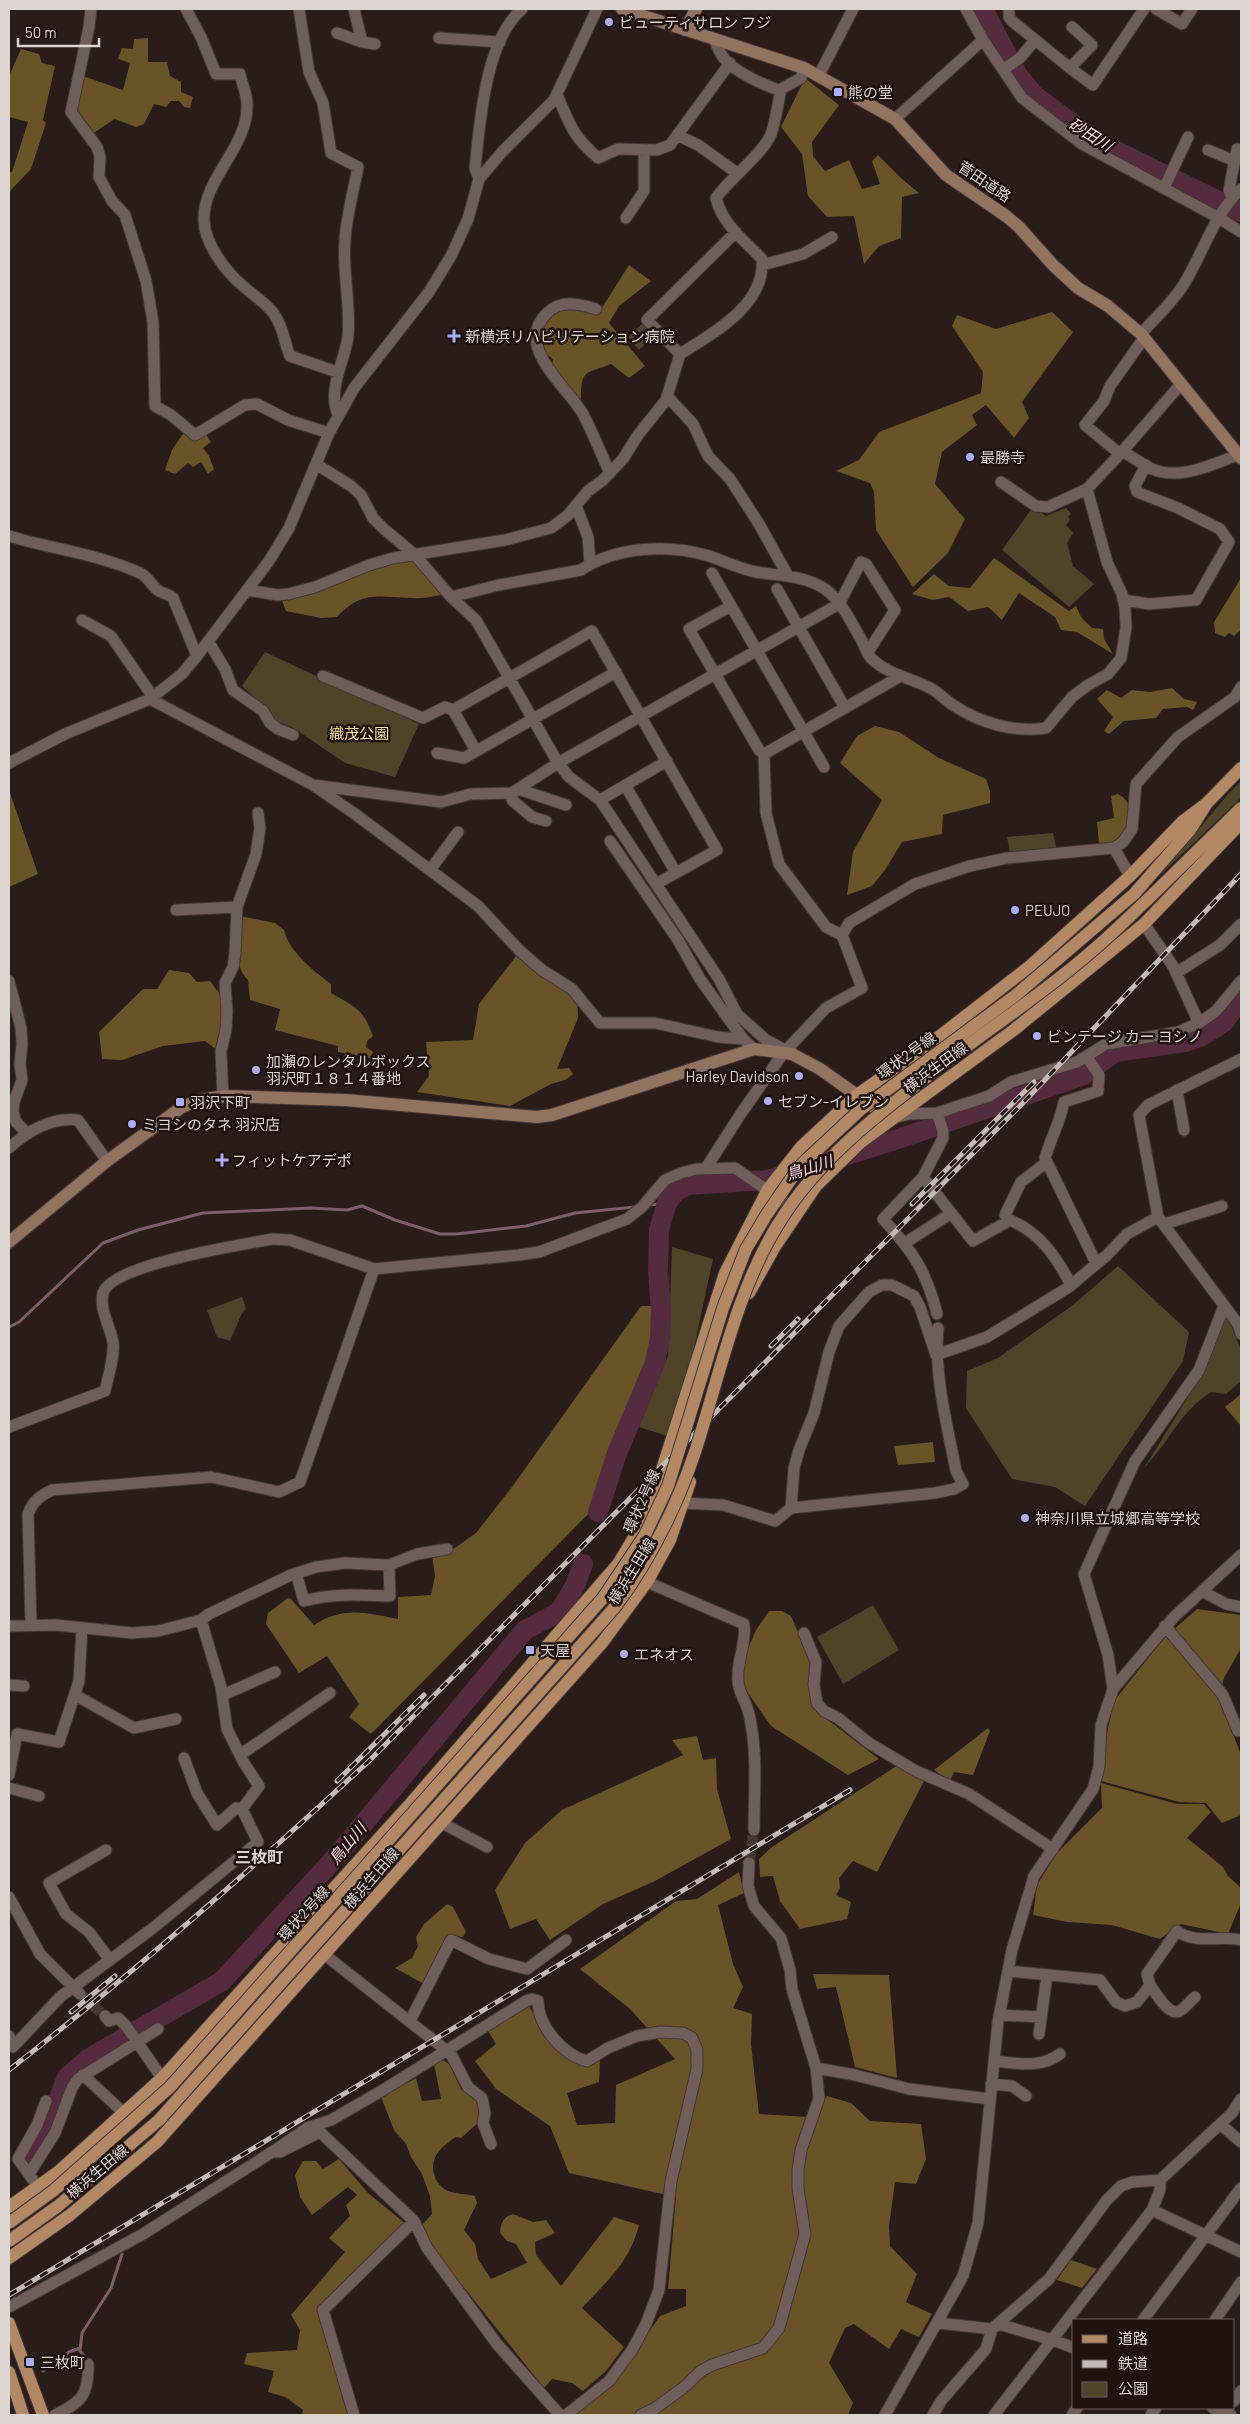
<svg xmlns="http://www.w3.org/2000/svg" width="1250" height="2424" font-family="Barlow,'Noto Sans JP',sans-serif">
<rect width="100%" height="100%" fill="#2a1c18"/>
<path fill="#4f442a" d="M643,323L654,336L639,350L628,337Z
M1033,507L1046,516L1066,508L1071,514L1068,517L1070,520L1066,525L1073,533L1067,543L1073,566L1094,584L1069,607L1002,550Z
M265,652L419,724L395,777L345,763L295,729L275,720L270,712L242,686Z
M1241,781V798L1158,877L1229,793Z
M1053,833L1056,847L1010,852L1007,837Z
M672,1247L713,1259L694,1348L671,1437L639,1427L668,1356Z
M1118,1266L1189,1332L1183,1361L1085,1506L1055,1487L1012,1479L966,1408L967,1371L998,1358L1073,1305Z
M242,1297L246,1309L242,1313L230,1341L217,1337L207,1310Z
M1228,1318L1241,1350V1381L1226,1394L1211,1392C1179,1413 1170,1441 1144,1468L1203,1373L1223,1319Z
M873,1605L899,1650L843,1684L817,1637Z"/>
<path fill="#685427" d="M148,38V62H167L170,76L181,82V92L193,97L190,108L184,107L179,101H171L166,107L154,104L144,124L136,127L115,119L92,134L74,110L83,76L123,90L130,63L118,59L122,48L133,49L134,39Z
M21,49L39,54L42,63L55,66L43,120L46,123L31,169L9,192V172H12L28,122L9,117V76Z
M805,78L839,105L812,142L813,156L825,171L849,160L862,189L880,184L872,161L878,155L902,179L919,193L902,197L901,238L879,246L864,264L854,216L827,217L808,196L802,154L781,127Z
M629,265L651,281L619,306L609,323L645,366L629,378L611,364C586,374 581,369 581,398L578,400L552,365L553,360C550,355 545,354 542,349C537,343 542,329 544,321L565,306L598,314Z
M1052,312L1073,332L1022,402L1029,418L1014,438L986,405L972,415L977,425L942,452L935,484L965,519L948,553L913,587L876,530L874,492L870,483L836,471L859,460L879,432L981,393L983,372L952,326L957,315L996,329Z
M184,432L205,433L211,442L203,448L209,456L214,469L208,474L201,462L193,467L188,463L175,474L165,470L172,450Z
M415,558L445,594C435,596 424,599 414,598C381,598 363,589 337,617L321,618L286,611L281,598L370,568Z
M994,558L1069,611L1076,606L1081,617L1092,628L1103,629L1104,639L1113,654L1077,632L1061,630L1055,617L1019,593L1002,620L988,607L968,611L949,597L933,600L912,594L934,574L949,586L970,588Z
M1241,578V630L1234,636L1229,633L1225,637L1215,633L1214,622Z
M1172,688L1184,699L1197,702L1193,710L1187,707L1163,709L1156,718L1124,721L1109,734L1104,731L1113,717L1097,699L1107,690L1121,698L1132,690L1150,692Z
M875,726L899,732L939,758L986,779L990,791V803L943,815L942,834L902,842L885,870L872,886L847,895L853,852L882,800L840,763L857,736Z
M9,790L38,874L9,887Z
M1118,794C1123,797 1127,800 1129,806C1131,815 1127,834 1119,840C1113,844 1106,843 1099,844L1097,822L1114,818L1111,796Z
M240,916L275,923L284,930C289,952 314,971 331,984V993C355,1007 363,1008 373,1036L367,1041L366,1047L373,1052L370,1058L338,1052V1046L275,1030L280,1009L250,1000L248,980C232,966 239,935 240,916Z
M517,955L577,998L578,1018L557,1069L569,1068L573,1074L565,1080L551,1084L510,1106L417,1092L429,1076L426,1042L473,1040L479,1004Z
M169,970L189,973L197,982L210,981L220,994L223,1018L217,1050L205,1041L163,1046L122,1060L102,1059L99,1032L143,989H157Z
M641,1306H654L653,1349L643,1389L621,1429L599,1503L371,1734L349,1717L359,1704L327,1656L299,1673L266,1624L268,1613L288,1598L291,1599L314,1625C344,1606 365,1613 398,1619V1597L431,1595L435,1576L432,1556L449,1552L476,1533L512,1487Z
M1241,1394V1426L1225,1407Z
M933,1442L935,1462L898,1465L894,1446Z
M1197,1609L1241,1615V1648L1224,1678L1219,1697L1241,1755V1815L1222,1823L1206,1803L1179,1802L1101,1781L1108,1728L1114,1701L1164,1638Z
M769,1611H782L791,1616L812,1664L809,1680L815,1710L879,1759L848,1775L771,1726L743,1686L741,1665L756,1630Z
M988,1728L990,1731L973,1775L954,1772L950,1781L934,1770Z
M697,1736L703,1760L716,1758L717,1789L731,1839L653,1882L603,1904L550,1940L536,1919L510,1929L495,1890L525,1843L562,1810L683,1755L672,1740Z
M898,1765L925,1779L877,1872L853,1861L839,1878L840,1888L836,1895L851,1902L847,1919L800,1929L780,1901L773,1876L760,1877L759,1859L772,1847Z
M1101,1783L1177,1804H1204L1211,1812L1187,1838L1223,1867L1228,1876L1241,1888V1903L1228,1934L1181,1924L1160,1939L1112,1925L1067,1922L1033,1915L1037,1885L1057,1853L1102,1808Z
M739,1872L744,1893L718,1905L733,1964L743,1987L733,2008L752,2014L751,2044L759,2114L809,2117L827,2096L851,2103L870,2121L921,2124L926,2159L916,2184L895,2182L889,2226L890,2246L917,2274L906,2302L932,2314L919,2337L901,2329L889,2349L854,2324L845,2328L829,2363L853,2403L848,2415H575L613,2383L660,2316L686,2306V2289H668L676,2197L569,2173L550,2126L496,2089L475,2061L496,2044L488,2031L528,2004L545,2035L584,2065L600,2059L599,2082L567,2093L577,2125L615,2123L616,2085L675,2059L630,2009L580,1969L676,1901L697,1899Z
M447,1904L453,1907L466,1932L463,1937L448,1935L422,1983L395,1968L412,1958L418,1946L416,1937L424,1924Z
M813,1974L889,1975L897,2078L855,2067L836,1987L817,1989Z
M442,2059L449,2064L461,2089L478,2103L480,2121L461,2138L456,2137C441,2147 428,2158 435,2177C436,2182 443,2189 448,2191C456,2194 466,2194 475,2196L477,2203L464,2230L475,2244L478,2259L491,2279L527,2263L516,2244L507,2241L500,2233C501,2223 503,2217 513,2214L533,2222L546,2220L555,2233L535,2242L536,2255L561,2286L614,2217L639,2225C630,2262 607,2281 582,2308L624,2347L606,2371L583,2391L572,2383L552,2379L544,2388L431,2246L421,2226L432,2214L430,2196L422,2174L411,2157L406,2144L394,2130L381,2097L416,2078L422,2101L441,2099L434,2064Z
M339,2159L368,2193L406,2224L319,2310L349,2415H302L303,2410L285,2397L268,2392L274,2371L244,2364L247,2353L297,2350L300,2330L291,2315L345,2252L329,2238L350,2216L346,2205L357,2195L348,2187L312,2215L300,2197L295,2175L303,2161H316L323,2169Z
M1071,2260L1097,2269L1082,2288L1057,2280Z"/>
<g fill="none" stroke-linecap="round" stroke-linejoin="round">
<path stroke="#7f5e6b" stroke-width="3" d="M649,1205L667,1203
M9,1327L19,1322L103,1243L138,1230L203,1213L311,1208L347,1210L362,1206L395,1220L440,1234H457L526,1226L575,1213L635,1207
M85,2357L80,2351L82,2333L111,2288L122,2254
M43,2371L69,2352L80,2348"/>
<path stroke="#562b3f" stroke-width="20" d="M983,9L1017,74L1034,95L1094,140L1241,212
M598,1512L617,1453L655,1363L660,1338L661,1312L658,1270L659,1230L667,1203L675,1192L687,1185L768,1180L898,1139L1084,1075L1115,1052L1185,1042L1202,1036L1224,1022L1241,998
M28,2160L49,2124L67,2077L88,2059L222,1981L334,1859L525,1630L559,1612L575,1586L583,1564"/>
<path stroke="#453834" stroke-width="11" stroke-dasharray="11 5.5" stroke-linecap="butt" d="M749,1863L754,1830
M80,1994L105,2016"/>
<g stroke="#433735" stroke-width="13">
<path id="street" d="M91,9L89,27L71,112L97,147L100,157L99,177L112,201L125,215L146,281L153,322L155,406L171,415L195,435L245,405L257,404L288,420L329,433
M186,9L201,37L216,74H240C242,84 247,94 247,104C249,147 202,179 204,221C205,244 226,272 243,286C253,295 266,303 274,314C284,328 284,342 290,356L337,372
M299,9L309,72L323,103L331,153L358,167C354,189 346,218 345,240C342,271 351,304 348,336C345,361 327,389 338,415
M354,9L362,42
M966,9L983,40L1022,98L1082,144L1219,218L1241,232
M1009,9V17L1012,21L1070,68L1092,45L1072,27
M1156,9L1182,24L1192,9
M337,33L362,42L375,44
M439,38L500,42
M714,39C717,45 719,52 723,57C735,73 762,84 781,91
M1070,68L1093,85L1144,9
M1003,70L1021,57L1035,40
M819,75L853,9
M557,95C571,126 571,134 598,158L618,149L657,150L670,145L730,63
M895,119L983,40
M677,135L698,145L737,173
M1208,150L1235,161
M479,179L475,168C480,122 485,41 522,9
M1164,188L1188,137
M1232,197L1229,190L1237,149L1241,151
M626,218L644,191V150
M762,265L803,254L832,237
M596,309C578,304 562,299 547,313C513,346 567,386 583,414C593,433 601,454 610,473
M1141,334C1155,318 1173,302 1184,284C1203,253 1214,214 1241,189
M680,354L647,320L736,232
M667,396L693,424L708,456L730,479L759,524L788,576
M1122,451C1132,457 1142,464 1152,469C1181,481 1212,464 1238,455
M1120,454L1181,384
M316,464L351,486L361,495L373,518L384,529L415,555L451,597L476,620L558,763L569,777L600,800L719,979L737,1014L766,1040L789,1052
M1001,482L1036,506L1048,507L1087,489L1120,454L1085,425L1104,401L1110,386L1144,338
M576,506L588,537L590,564
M9,536C52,549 98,554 140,573C149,577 152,587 159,591C164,594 169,594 173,598L197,656
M712,573L824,767
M777,589L845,708
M247,590L278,595L288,594L315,587L369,565L393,558L505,540L551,528L567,516L588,491L603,480L623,459L638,435L666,400L680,354C713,333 766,305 762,259C744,240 722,224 716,198C730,178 763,154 771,134C776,120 778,103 781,89L801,78L804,68
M451,597L499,585L581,570C616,546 669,544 709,556C724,561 740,569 756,572C779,576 804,575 825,589C842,601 852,624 862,641C865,647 867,654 871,658C888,675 912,678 932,689C939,693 945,700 953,705C980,723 1014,733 1046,728L1072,697L1088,685L1108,674L1121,658L1126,628L1125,608L1122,594L1107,562L1087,489
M1123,600L1149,604L1196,600L1229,542L1220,529L1178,508L1137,492L1135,486L1146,465
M731,606L689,629L759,750L764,754L766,813L779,864L826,927L842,935
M82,620L111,636L153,697
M208,641L225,669L233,690L263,711L270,723L278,729L293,735
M323,676L423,718L445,707L453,710
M150,699L313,785L355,814L478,906L519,950L542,970L572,989L600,1023H655L718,1037L743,1039L754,1049
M476,751L453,710L592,631L717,850L656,884
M437,753L464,758L616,672
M764,754L899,677
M9,763L65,734L150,699L182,674L197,656L269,561L289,528L329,433L354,388L429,292L451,256L468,219L479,179L503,151L554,100L597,9
M313,785L441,802L471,794L512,793L558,763L839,604L861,562L866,564L895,610L868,652
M625,785L676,873
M518,789L566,805
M512,793V800L532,817L546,821
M600,800L667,761
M610,841L678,940L700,979L743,1039
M1114,848L1123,842L1132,829L1136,784L1178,737L1235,697L1241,687
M430,870L458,832
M176,910L237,907
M1144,924L1173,966L1199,1023
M1176,973L1220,945L1241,924
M9,981L21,1028L22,1044L20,1064L22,1080L14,1102L13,1112L16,1122L26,1132
M792,1054L790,1046L826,1008L862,988L842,935L849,923L915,884L970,866L1007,858L1114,848L1130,876
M1087,1057L1099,1075L1098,1091L1064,1102C1060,1122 1051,1138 1045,1158L1096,1263
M1241,1059L1148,1105L1139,1115L1158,1217L1238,1324L1241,1334
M1177,1090L1184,1130
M223,1097L221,1051L226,1030L227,1011L225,983L233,967L235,953L237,907L256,854L260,828L258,813
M897,1117L910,1114L937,1113L989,1096L1011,1082L1077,1062L1106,1044L1178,1032L1199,1023L1216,1011L1241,981
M9,1148C28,1131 52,1117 78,1120L107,1161
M1047,1162L1021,1182L1005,1215L1007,1219C1039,1231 1056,1256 1071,1285
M706,1168L740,1115L784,1052
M923,1177L943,1138V1131L937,1113
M1164,1224L1222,1206
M905,1243L950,1214
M937,1314C926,1270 913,1252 883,1219L923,1177L973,1241L1005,1223L1007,1219
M9,1427L105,1391C108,1376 115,1356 113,1342C110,1326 99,1309 103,1293C112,1264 242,1245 272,1239L290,1240L374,1269L519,1255L539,1252L627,1219L642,1207L665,1180L681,1173L696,1169L735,1168L797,1211
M682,1503L723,1505L775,1521L791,1508L794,1468L799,1450L814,1413L829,1352L839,1326L869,1292L882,1285H892L914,1296L920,1307L936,1355L987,1337L1069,1287L1107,1255L1127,1234L1158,1217
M791,1508L935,1493L954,1489L963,1484L956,1471C947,1424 934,1376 938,1328
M296,1573L304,1601C333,1593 360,1595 390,1596L389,1565
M647,1582L744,1624C747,1643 736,1662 738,1681C738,1692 747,1703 749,1714C758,1752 754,1792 754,1830
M1202,1591L1226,1604L1241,1607
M31,1625L28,1514C33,1501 40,1496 52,1490L211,1477L279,1492L300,1482L374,1269
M9,1626L56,1625L132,1633L158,1631L201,1620L209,1614L291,1575L316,1567L345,1563L389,1565L417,1554L447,1549
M1165,1626L1223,1695L1238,1731
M804,1633L816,1662L814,1685L817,1703L824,1711L838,1718L869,1743L916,1771L969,1794L1053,1849
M9,1685L24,1686
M1113,1689L1108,1655L1084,1574L1135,1461L1199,1370L1224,1306
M75,1695L134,1728L176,1719
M223,1695L275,1672
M240,1755L330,1693
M184,1758L197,1793L217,1825L236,1808L242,1809
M9,1775L17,1734L59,1742L79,1681L82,1628
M9,1788L39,1796
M442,1823L487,1847
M106,1850L49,1883L66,1914L89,1932L110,1960
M749,1863L748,1886L754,1906L781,1938L790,1970L792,1989L816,2068L855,2075L909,2089L990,2099
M9,1897L40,1954L80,1994
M325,1955L447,2051L452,2056L468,2087L482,2098L485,2113L483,2123L491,2144
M1008,1971L1100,1980L1116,2002L1125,2006L1137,2002L1150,1985L1147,1974L1177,1931C1196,1945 1221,1935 1241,1940
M1150,1985C1155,1992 1169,2017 1180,2011C1185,2008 1190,2001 1195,1997
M999,2015L1041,2017
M105,2016L109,2021L118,2018L126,2026L162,2078
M410,2021L451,1940L489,1959L527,1969L566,1940
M1039,2034L1047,1975
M9,2036L13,2047L60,1997L153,1928L258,1842L242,1809L259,1786L244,1763L227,1729L221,1687L201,1620
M994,2061C1017,2063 1040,2069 1060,2054
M83,2075L124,2113
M991,2084L1012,2086L1026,2096
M1220,2124L1241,2142
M272,2152L307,2128L331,2120L383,2090L526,2001L532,1999L538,2001C538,2026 563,2055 587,2061L608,2048L637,2036L660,2032L683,2033L692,2038L697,2050V2069L671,2181L659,2290L646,2324L632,2350L609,2381L566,2415
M29,2174L55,2133L72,2088L78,2079L158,2029
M33,2180L18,2159L37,2125L46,2101
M1160,2180V2190L1152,2210L1241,2252
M9,2307L143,2234L272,2152H280L320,2132L414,2221L427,2248L497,2344L560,2415
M1143,2320L1241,2188
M1215,2320L1241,2282
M938,2323L992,2329
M998,2324L1053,2340L1074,2348
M1234,2401L1241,2391
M1213,2408L1231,2415
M55,2415C81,2402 89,2396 88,2364
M354,2415L323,2310L414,2221
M641,2415L654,2409L683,2388L701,2371L712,2365L763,2348L779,2328L805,2234L798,2189V2170L801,2150L819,2098L816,2068
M885,2415L963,2276L978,2223L998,2022L1012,1950L1034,1876L1093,1789L1099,1767L1101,1725L1113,1689L1174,1617L1241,1555
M933,2415L941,2401L986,2349L992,2329L1049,2279L1106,2201L1121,2186L1132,2182L1160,2180L1232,2113L1241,2099
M994,2415L1152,2210
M1072,2415L1077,2408
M1151,2415L1156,2408"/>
</g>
<g stroke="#433735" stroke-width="14">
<path id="secondary" d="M622,9L804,68L895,119L946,175L1006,216L1019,227L1053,265L1078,288L1108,306L1141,334L1241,458
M685,30L696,9
M9,1242L107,1161L182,1107L200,1100L225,1096L345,1100L537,1117L552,1115L754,1049L792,1054L820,1069L889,1118"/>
</g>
<g stroke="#433735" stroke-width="14">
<path id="primary" d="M1134,894L1190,830L1207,803L1241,768
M1146,901L1241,808
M749,1293L774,1248L816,1186L860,1143L1015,1029L1144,924L1241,823
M9,2207L58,2172L162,2078L410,1804L618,1564L647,1516L725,1273L768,1189L801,1147L857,1095L936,1039L1030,966L1130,876L1183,821L1207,803
M9,2258L70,2215L157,2142L602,1643L647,1582L670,1540L690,1482
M9,2323L43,2415
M9,2372L23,2415"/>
</g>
<use href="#street" stroke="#6f5e59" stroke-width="11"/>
<use href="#secondary" stroke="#91735f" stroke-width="12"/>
<use href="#primary" stroke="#b38865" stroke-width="12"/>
<g stroke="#c5bab7" stroke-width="5">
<path id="rail" d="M912,1204L1034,1082
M771,1346L798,1319
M337,1781L424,1695
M71,2012L115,1976
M9,2070C134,1973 253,1868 369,1761L1019,1107L1241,874
M9,2295L850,1790"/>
</g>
<use href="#rail" stroke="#20130f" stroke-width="3" stroke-dasharray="9" stroke-linecap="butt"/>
<g stroke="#433735" stroke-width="14" stroke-linecap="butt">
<path id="primary-bridge" d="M9,2223L53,2191L170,2087L603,1598L645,1535L668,1486L723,1308L746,1249L767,1214L800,1166L860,1110L1016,995L1134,894
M9,2241L58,2206L159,2120L615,1607C651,1559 677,1506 696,1449C720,1374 736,1293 777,1226C820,1154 889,1106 954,1056C1000,1021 1049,989 1092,951C1111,935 1128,918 1146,901"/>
</g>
<use href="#primary-bridge" stroke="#b38865" stroke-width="12"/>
</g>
<g fill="#abaffb" stroke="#20130f" stroke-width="2">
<circle cx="609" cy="22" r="5"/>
<rect x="833" y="87" width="10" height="10" rx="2.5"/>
<path d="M451.5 328.5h5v5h5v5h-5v5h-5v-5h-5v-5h5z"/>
<circle cx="970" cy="457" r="5"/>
<circle cx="1015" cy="910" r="5"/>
<circle cx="1037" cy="1036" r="5"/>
<circle cx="256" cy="1070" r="5"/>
<circle cx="799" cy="1076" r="5"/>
<circle cx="768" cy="1101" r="5"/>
<rect x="175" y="1097" width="10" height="10" rx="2.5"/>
<circle cx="132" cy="1124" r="5"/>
<path d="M219.5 1152.5h5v5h5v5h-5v5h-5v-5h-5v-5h5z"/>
<circle cx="1025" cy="1518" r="5"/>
<rect x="525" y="1645" width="10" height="10" rx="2.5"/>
<circle cx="624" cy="1654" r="5"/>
<rect x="25" y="2357" width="10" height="10" rx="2.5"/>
</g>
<g text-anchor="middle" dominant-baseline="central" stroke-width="5" stroke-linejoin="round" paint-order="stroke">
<g font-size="15" fill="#ded4d1" stroke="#20130f" text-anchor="start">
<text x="619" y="22">ビューティサロン フジ</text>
<text x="848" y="92">熊の堂</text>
<text x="465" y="336">新横浜リハビリテーション病院</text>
<text x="980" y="457">最勝寺</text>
<text x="1025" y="910">PEUJO</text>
<text x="1047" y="1036">ビンテージ カー ヨシノ</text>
<text x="266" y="1061">加瀬のレンタルボックス<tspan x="266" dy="17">羽沢町１８１４番地</tspan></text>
<text x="789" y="1076" text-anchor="end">Harley Davidson</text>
<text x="778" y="1101">セブン-イレブン</text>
<text x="190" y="1102">羽沢下町</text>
<text x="142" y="1124">ミヨシのタネ 羽沢店</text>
<text x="232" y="1160">フィットケアデポ</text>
<text x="1035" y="1518">神奈川県立城郷高等学校</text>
<text x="540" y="1650">天屋</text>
<text x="634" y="1654">エネオス</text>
<text x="40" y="2362">三枚町</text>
</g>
<g font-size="15" fill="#ded4d1" stroke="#20130f">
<text transform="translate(985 181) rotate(34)">菅田道路</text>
<text transform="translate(906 1055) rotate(-36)">環状2号線</text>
<text transform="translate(935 1067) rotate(-36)">横浜生田線</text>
<text transform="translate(641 1501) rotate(-66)">環状2号線</text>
<text transform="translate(631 1571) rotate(-58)">横浜生田線</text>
<text transform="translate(371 1878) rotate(-49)">横浜生田線</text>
<text transform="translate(303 1913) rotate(-48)">環状2号線</text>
<text transform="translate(97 2171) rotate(-40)">横浜生田線</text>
</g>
<g font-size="15" fill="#fadfa6" stroke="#20130f">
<text x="359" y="733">織茂公園</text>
</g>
<g font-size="16" font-style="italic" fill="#fadae6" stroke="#20130f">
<text transform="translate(1091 134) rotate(32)">砂田川</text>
<text transform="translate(809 1167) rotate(-18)">鳥山川</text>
<text transform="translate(347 1843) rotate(-50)">鳥山川</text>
</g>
<g font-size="16" font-weight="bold" fill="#ded4d1" stroke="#20130f">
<text x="259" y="1856">三枚町</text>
</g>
</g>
<rect width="1250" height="2424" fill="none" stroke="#ded4d1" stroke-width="20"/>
<rect x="1072" y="2319" width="162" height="90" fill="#20130f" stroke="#6c605d"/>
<rect x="1082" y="2335" width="25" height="8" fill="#b38865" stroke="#6c605d"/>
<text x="1118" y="2344" font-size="15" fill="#ded4d1">道路</text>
<rect x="1082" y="2360" width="25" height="8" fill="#c5bab7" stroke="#6c605d"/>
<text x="1118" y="2369" font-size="15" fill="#ded4d1">鉄道</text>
<rect x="1082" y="2382" width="25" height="15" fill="#4f442a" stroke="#6c605d"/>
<text x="1118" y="2394" font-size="15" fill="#ded4d1">公園</text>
<path d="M18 38v8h81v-8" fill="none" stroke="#ded4d1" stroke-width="2.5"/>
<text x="25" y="38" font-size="15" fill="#ded4d1" stroke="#20130f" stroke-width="4" paint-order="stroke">50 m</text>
</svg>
